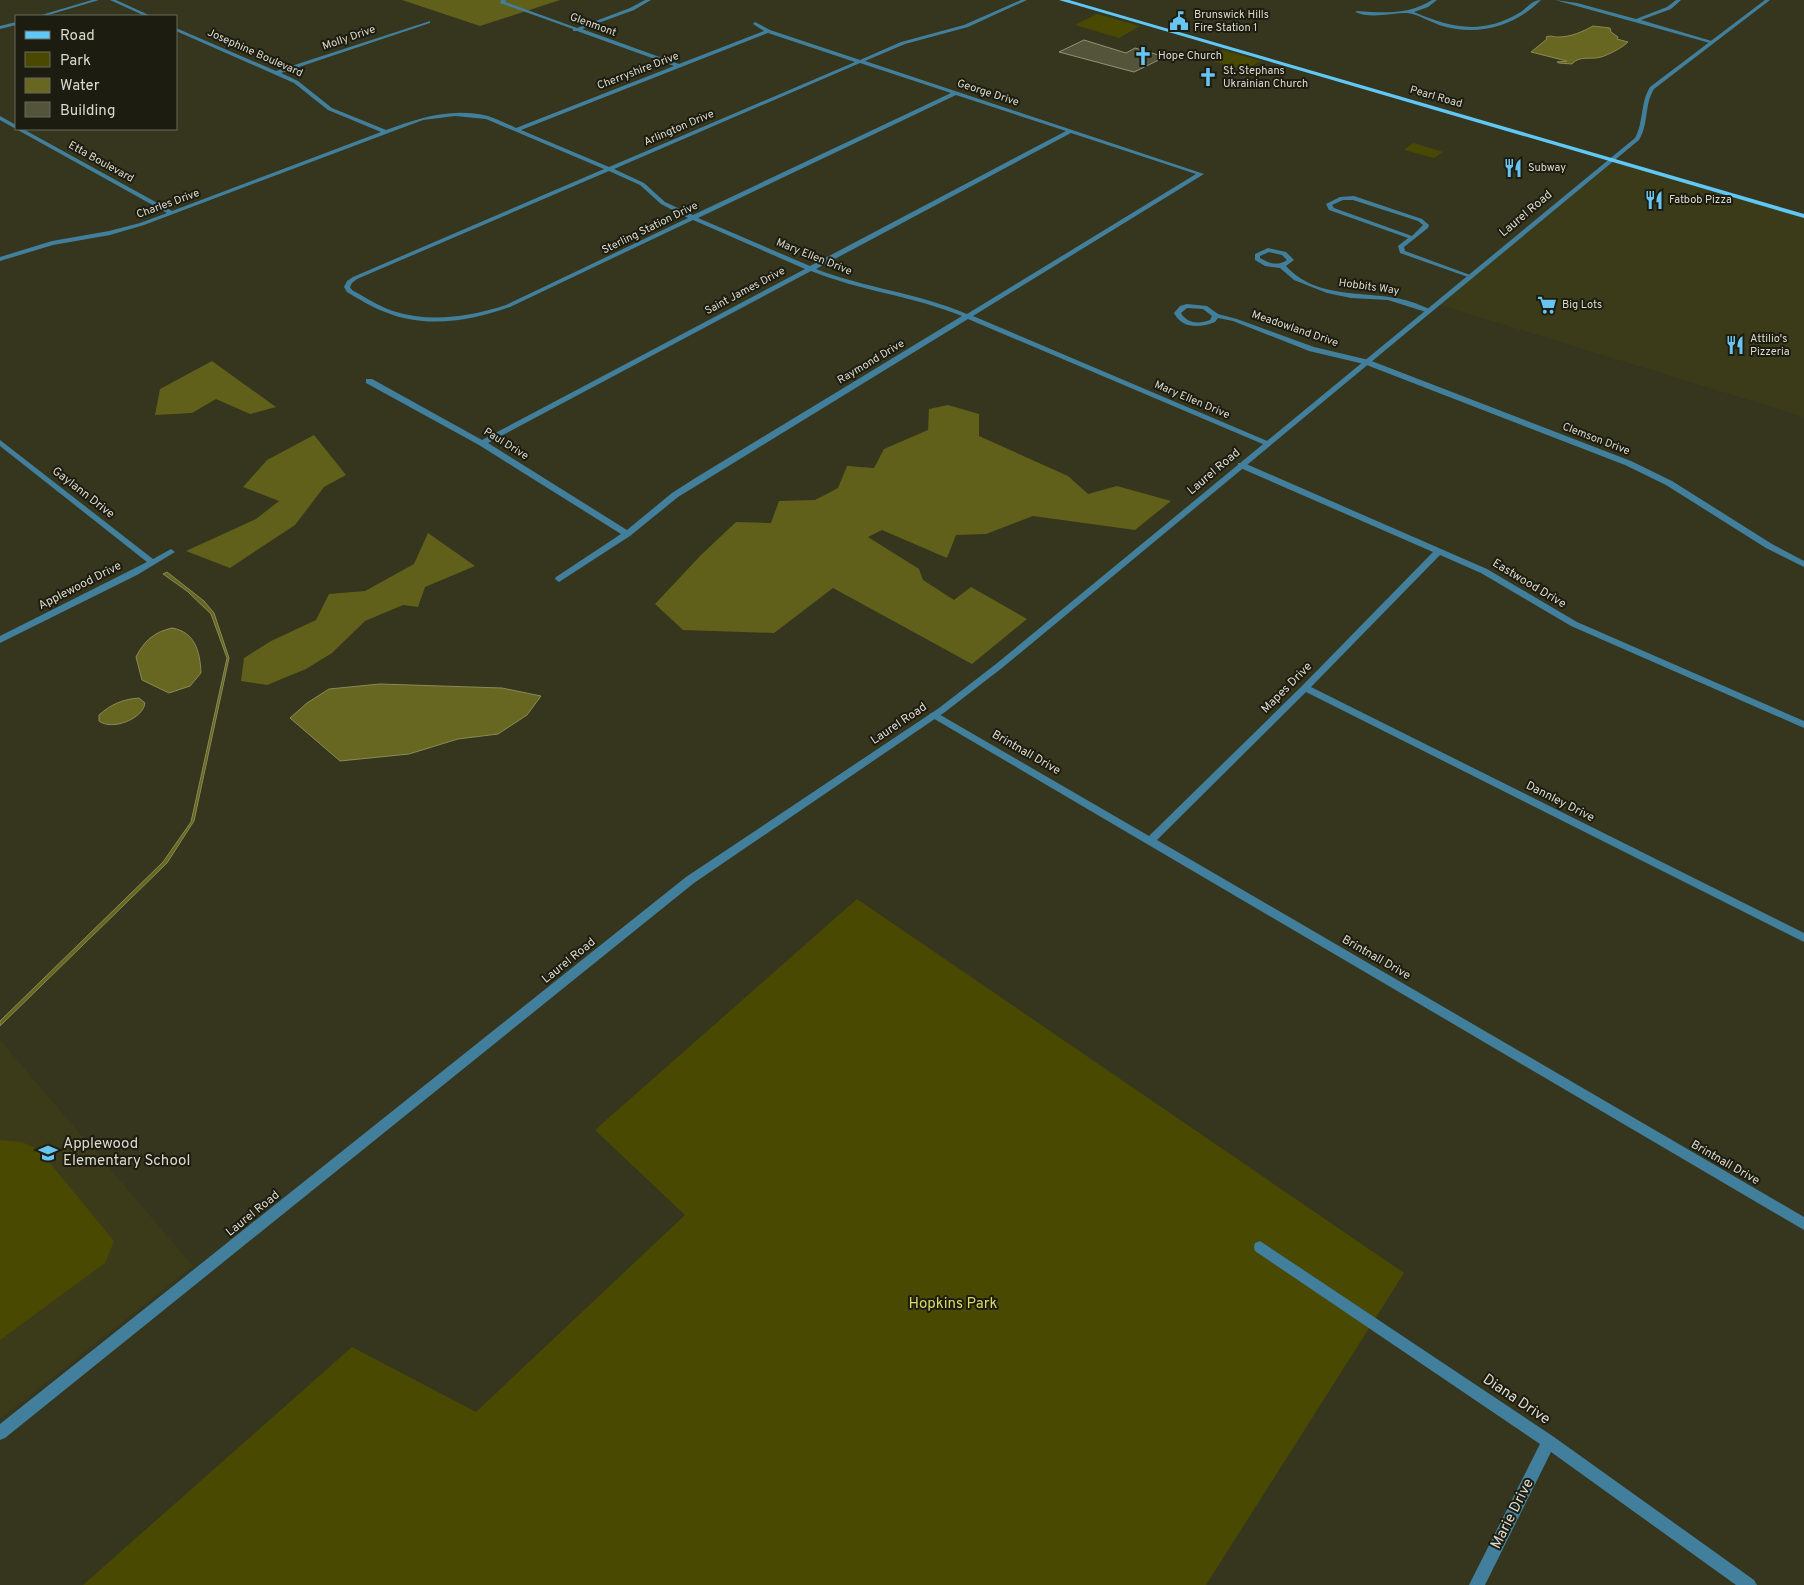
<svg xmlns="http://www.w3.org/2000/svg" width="1804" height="1585" font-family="Overpass,sans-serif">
<rect width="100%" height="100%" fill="#35361d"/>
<path fill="#3b3b1a" d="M1612,160L1804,215V417L1437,304Z
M0,1040L193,1266L0,1419Z"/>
<path fill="#4a4902" d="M1097,14L1140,26L1119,38L1075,25Z
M1223,50L1261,61L1244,70L1206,59Z
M1413,143L1443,152L1434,158L1404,150Z
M857,899L1404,1273L1206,1585H83L352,1347L476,1412L685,1215L595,1130Z
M0,1140L22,1142L39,1150L114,1241L105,1263L0,1340Z"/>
<path fill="#60601a" d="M402,0H560L480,26Z
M212,361L276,407L250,414L216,399L192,413L155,415L160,389Z
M948,405L979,414V436L1068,476L1088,494L1117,486L1171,501L1135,530L1033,516L986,534L956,535L947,558L882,530L868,537L919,569L923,580L954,600L971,587L1027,619L972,664L833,588L774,633L683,630L655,604L701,555L736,522L771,523L779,501L815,500L838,488L847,466L874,468L884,449L928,430L929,409Z
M314,435L346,475L324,487L295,525L230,568L186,551L256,519L279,501L243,487L267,460Z
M428,533L475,566L425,587L418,607L403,605L365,621L332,653L306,669L267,685L241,681L244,658L271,641L316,620L329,594L365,591L414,564Z"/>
<path fill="#676722" stroke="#8a8a55" d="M1593,26L1610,28L1611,32L1618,37L1617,39L1628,42C1622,48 1608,55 1601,57C1592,60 1579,55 1572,64L1559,63L1557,62L1567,61L1531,52L1547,39L1546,37C1551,35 1553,37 1558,37C1571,37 1582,32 1593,26Z
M167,572L204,601L214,613L229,658L194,821L167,863L0,1026V1021L163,862L191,822L227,658L211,614L187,591L163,574Z
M172,628C195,632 200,651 201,673L190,686L169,693L142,680L136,657C144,641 154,632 172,628Z
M380,684L502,688L541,696L527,715L498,734L458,739L409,754L340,761L290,718L307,703L329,689Z
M139,698L145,703C143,719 112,731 99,721V715C111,704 124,699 139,698Z"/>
<path fill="#53543a" stroke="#919276" d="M1084,40L1126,53L1135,48L1165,57L1134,72L1059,52Z"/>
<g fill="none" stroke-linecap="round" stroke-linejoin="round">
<path fill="#427f9c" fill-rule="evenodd" d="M110,0H116L151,16H145Z
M501,0H506L505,2L577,28L630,8L645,0H651L634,10L582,29L679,64L764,31L753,24L755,22L770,30L860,60L901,42L964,25L1021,0H1027L968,27L905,44L865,61L1204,174L973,316L1272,443L1268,445H1265L968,319L678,497L630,536L559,582L555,579L556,577L621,534L479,445L366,383V379H372L482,440L805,269L693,220L510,307C470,321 426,329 385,312C371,307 359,299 347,292L344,287L347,281L353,277L604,169L486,119L455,116L423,120L144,225L110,235L53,245L0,261V257L52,241L109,231L140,223L167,213L16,129H23L172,211L381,132L328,110L294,83L176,31V28L276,71L430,21V23L281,73L298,81L332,108L386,130C419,118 452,107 488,116C497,119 507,124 516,128L674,66L577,31H573V29L500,3ZM768,33L855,62L609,167L521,130ZM860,63L951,93L693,215L665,202L644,183L614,169ZM956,95L1066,131L810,266L698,218ZM1071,133L1196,174L967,314C918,293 865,288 816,269ZM609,171L640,185L661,204L688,218L506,305C469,317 430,323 393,311C378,306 365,297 352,290L350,287L352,283L357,279ZM811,271C860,291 913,296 962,316L697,477L672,493L627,530L488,443Z
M1432,0H1437L1428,7L1414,12C1451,28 1482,35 1519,13C1526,9 1532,0 1541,0C1514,27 1477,37 1439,25C1431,22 1415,13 1407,13C1391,13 1370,19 1355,12L1357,11C1383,13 1409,15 1432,0Z
M1555,0L1577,3L1636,19L1667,7L1676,0H1681L1671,9L1641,20L1715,42L1710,43Z
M0,116L16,125V129L0,120Z
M1354,196L1422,219L1429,225L1428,228L1404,247L1405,251L1473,276L1468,277L1400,253L1398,246L1408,238L1329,210L1326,204L1340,197ZM1343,200H1353L1418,221L1423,225L1412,236L1334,208L1332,205Z
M1268,248L1286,252L1294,260L1286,266C1319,303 1373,288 1415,303C1421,306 1427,307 1432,311L1429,313L1388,300L1351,298L1327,293L1294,280L1280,268L1265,266L1255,260V254ZM1269,252L1282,255L1287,260C1278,266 1270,264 1260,258V256Z
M1187,304L1207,306L1218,314L1237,319L1314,347L1369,360L1631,461L1672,481L1772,544L1804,561V567L1766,548L1666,485L1625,465L1364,364L1309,351L1233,321L1218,318L1215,322C1200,328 1182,329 1174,313L1180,306ZM1187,308L1203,309L1212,316L1210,320C1200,324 1187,324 1181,313Z
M0,440L153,559L171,549L175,552L137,575L0,643V636L147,562L0,446Z
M1238,463H1244L1487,569L1577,622L1804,721V728L1571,626L1481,573L1440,555L1311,687L1804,933V942L1306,692L1157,840L1804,1217V1230L931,717L929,715L931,713H937L1149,836L1302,686L1433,552L1238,467Z
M1260,1241L1554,1437L1754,1580L1757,1585H1736L1551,1452L1485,1585H1469L1540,1444L1255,1251L1254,1247L1255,1243Z"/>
<path fill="#427f9c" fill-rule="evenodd" d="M92,0H99L45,16H38Z
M1765,0H1770L1654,89C1644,105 1649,124 1639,140L1002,668L945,712L694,883L5,1438L0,1440V1424L686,877L939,708L996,664L1635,138C1644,122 1640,103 1650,87Z
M16,22V25L0,29V26Z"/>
<path fill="#60c7f6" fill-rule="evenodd" d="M1059,0H1069L1804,214V218Z"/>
</g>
<defs>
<g id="civic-bare" transform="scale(1.5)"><path d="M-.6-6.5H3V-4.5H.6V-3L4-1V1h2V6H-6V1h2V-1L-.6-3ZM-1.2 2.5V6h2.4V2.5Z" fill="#68c4f0" stroke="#1c1c11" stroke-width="2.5" paint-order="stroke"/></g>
<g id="church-bare" transform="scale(1.5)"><path d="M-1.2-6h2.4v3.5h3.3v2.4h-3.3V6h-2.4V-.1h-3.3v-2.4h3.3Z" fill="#68c4f0" stroke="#1c1c11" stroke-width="2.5" paint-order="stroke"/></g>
<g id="restaurant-bare" transform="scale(1.5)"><path d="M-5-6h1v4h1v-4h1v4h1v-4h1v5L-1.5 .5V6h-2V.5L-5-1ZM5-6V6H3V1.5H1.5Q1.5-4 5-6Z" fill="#68c4f0" stroke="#1c1c11" stroke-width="2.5" paint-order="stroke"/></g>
<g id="supermarket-bare" transform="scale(1.5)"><path d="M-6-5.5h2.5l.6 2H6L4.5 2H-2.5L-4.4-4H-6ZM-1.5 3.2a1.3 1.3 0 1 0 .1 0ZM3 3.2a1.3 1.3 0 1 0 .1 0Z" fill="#68c4f0" stroke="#1c1c11" stroke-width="2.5" paint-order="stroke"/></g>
<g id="school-bare" transform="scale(1.5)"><path d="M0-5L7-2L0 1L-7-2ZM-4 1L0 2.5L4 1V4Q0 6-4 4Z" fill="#68c4f0" stroke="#1c1c11" stroke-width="2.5" paint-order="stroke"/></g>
</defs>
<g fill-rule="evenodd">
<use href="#civic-bare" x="1179" y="21"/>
<use href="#church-bare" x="1143" y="56"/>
<use href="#church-bare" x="1208" y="77"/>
<use href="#restaurant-bare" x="1513" y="168"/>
<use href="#restaurant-bare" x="1654" y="200"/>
<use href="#supermarket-bare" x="1547" y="305"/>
<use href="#restaurant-bare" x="1735" y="345"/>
<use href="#school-bare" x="48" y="1153"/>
</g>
<g text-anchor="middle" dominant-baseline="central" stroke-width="4" stroke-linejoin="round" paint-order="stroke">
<g font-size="11" fill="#dadbcc" stroke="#1c1c11" text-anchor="start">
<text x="1194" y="15">Brunswick Hills<tspan x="1194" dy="13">Fire Station 1</tspan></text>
<text x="1158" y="56">Hope Church</text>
<text x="1223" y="71">St. Stephans<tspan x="1223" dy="13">Ukrainian Church</tspan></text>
<text x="1528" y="168">Subway</text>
<text x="1669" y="200">Fatbob Pizza</text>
<text x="1562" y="305">Big Lots</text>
<text x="1750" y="339">Attilio's<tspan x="1750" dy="13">Pizzeria</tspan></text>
</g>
<g font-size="11" fill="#dadbcc" stroke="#1c1c11">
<text transform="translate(593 25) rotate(20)">Glenmont</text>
<text transform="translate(349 38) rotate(-19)">Molly Drive</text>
<text transform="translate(255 53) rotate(24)">Josephine Boulevard</text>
<text transform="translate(638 71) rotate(-21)">Cherryshire Drive</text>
<text transform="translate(988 93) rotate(18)">George Drive</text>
<text transform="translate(1436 97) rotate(16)">Pearl Road</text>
<text transform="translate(679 128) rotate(-23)">Arlington Drive</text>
<text transform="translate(101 162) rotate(29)">Etta Boulevard</text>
<text transform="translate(168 204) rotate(-20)">Charles Drive</text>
<text transform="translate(650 228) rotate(-26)">Sterling Station Drive</text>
<text transform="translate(814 257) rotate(22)">Mary Ellen Drive</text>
<text transform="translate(1369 287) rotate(8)">Hobbits Way</text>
<text transform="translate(745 291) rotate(-28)">Saint James Drive</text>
<text transform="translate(1295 329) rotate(19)">Meadowland Drive</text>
<text transform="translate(871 362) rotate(-31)">Raymond Drive</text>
<text transform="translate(1192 400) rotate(23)">Mary Ellen Drive</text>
<text transform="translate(1596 439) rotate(21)">Clemson Drive</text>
<text transform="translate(506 444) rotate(32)">Paul Drive</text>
</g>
<g font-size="12" fill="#dadbcc" stroke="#1c1c11">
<text transform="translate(1526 214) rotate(-40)">Laurel Road</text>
<text transform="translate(1214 472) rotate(-40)">Laurel Road</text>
<text transform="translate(83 493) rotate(38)">Gaylann Drive</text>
<text transform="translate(1529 584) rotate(31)">Eastwood Drive</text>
<text transform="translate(80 586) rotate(-27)">Applewood Drive</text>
<text transform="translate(1287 688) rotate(-45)">Mapes Drive</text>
<text transform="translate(899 724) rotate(-34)">Laurel Road</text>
<text transform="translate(1026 753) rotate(30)">Brintnall Drive</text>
<text transform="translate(1560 802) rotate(27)">Dannley Drive</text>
<text transform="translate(1376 958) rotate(30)">Brintnall Drive</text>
<text transform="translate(569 961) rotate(-39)">Laurel Road</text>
<text transform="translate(1725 1163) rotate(30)">Brintnall Drive</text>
<text transform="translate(253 1214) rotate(-39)">Laurel Road</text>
</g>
<g font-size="15" fill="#dadbcc" stroke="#1c1c11" text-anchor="start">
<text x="63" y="1144">Applewood<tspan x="63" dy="17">Elementary School</tspan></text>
</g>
<g font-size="15" fill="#d9da62" stroke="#1c1c11">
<text x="953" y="1304">Hopkins Park</text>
</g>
<g font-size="15" fill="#dadbcc" stroke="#1c1c11">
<text transform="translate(1516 1400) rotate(34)">Diana Drive</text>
<text transform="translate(1513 1514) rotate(-63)">Marie Drive</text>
</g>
</g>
<rect x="15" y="15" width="162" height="115" fill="#1c1c11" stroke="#68685c"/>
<rect x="25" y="31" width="25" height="8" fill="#60c7f6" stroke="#68685c"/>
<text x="60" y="40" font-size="15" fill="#dadbcc">Road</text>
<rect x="25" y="52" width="25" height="15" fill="#4a4902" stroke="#68685c"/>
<text x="60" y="65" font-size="15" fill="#dadbcc">Park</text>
<rect x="25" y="78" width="25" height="15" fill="#676722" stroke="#68685c"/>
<text x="60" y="90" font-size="15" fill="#dadbcc">Water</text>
<rect x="25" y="102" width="25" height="15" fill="#53543a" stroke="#68685c"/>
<text x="60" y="115" font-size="15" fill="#dadbcc">Building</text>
</svg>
